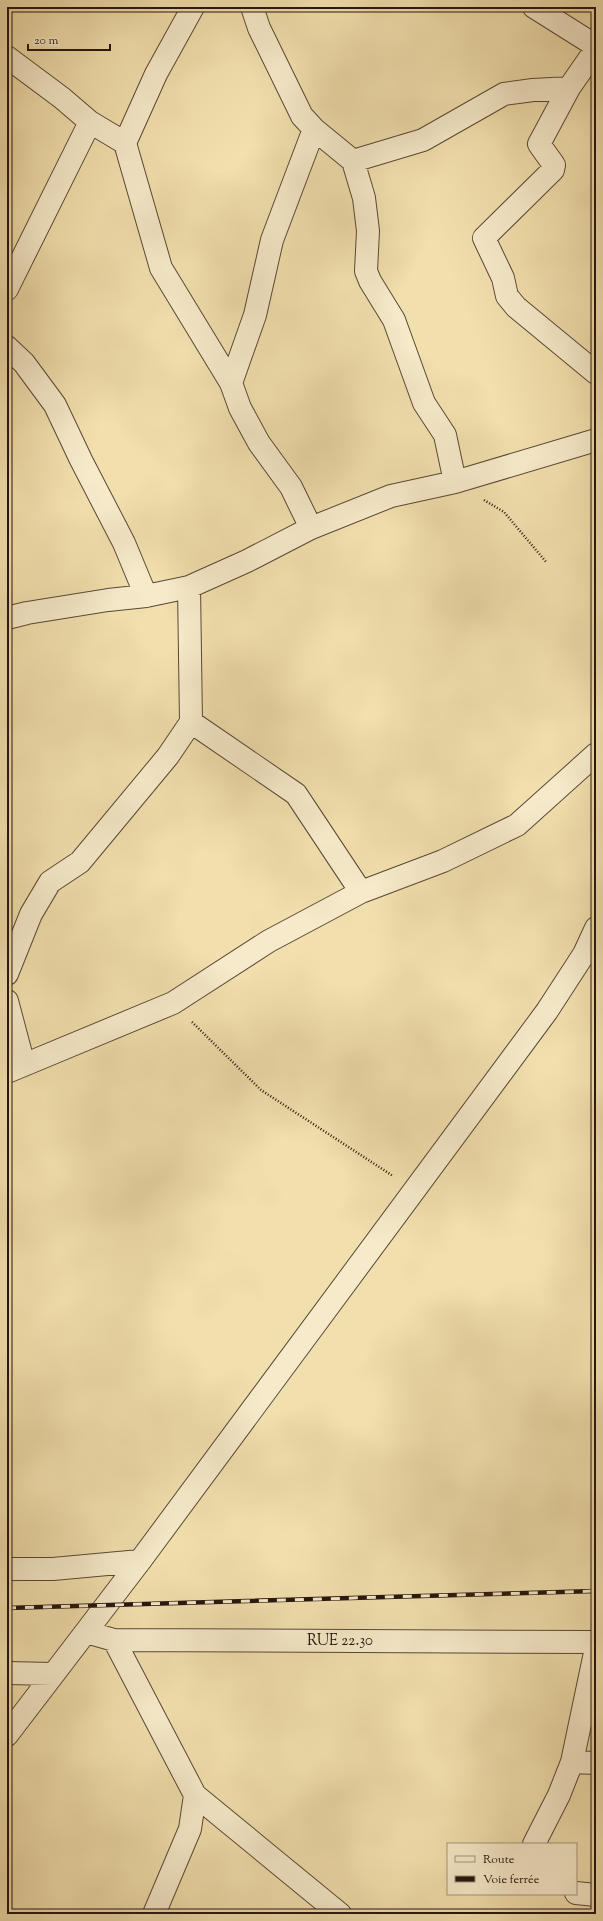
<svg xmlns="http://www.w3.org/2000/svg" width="603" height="1921" font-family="'Sorts Mill Goudy',serif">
<rect width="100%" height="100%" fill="#f1dfad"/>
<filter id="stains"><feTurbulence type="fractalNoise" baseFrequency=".005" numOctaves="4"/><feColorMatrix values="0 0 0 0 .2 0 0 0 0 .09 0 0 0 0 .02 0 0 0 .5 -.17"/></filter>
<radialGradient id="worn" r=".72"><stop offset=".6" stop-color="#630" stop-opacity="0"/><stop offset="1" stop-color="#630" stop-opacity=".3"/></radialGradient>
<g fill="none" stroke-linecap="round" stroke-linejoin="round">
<g stroke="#594836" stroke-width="24">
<path id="minor" d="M252,7L259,28L302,116L314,129L353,161L364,198L368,231L366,271L370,281L394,320L424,403L445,435L455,482
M534,7L596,46
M596,49L569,88L539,144L554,165L553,170L484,238L503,278L507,296L516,307L596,373
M7,57L62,98L90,122L125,143L161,268L231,383L240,408L259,443L291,487L311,528
M125,143L156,74L193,7
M353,161L423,140L504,94L533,90L569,88
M7,289L90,122
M7,347L24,363L55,405L81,460L124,543L146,596
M231,383L255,315L272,240L314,129
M189,587L191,722L296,794L361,892
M7,618L27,613L108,600L146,596L189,587L247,561L311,528L391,496L455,482L596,440
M7,974L31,914L50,882L80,862L168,756L191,722
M7,1001L24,1065
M7,1072L173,1003L269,941L361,892L443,861L517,825L596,754
M7,1569H53L140,1561
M86,1632L114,1640L596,1642
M114,1640L195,1795L340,1914
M7,1673L53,1674
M7,1735L140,1561L547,1011L584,954L596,928
M572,1762L596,1763
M534,1844L559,1795L572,1762L596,1648
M576,1893L596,1895
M154,1914L190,1829L195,1795"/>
</g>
<path stroke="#26150e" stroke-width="2.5" stroke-dasharray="1 2" stroke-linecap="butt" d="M484,500L504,512L547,563
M192,1022L261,1090L393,1176"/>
<use href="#minor" stroke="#f6eaca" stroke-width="22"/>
<g stroke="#26150e" stroke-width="4.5">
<path id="rail" d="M7,1608L596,1591"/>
</g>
<use href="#rail" stroke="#f6eaca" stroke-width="3" stroke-dasharray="9" stroke-linecap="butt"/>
</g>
<g text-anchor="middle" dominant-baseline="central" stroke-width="4" stroke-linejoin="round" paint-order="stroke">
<g font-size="15" fill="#26150e" stroke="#f6eaca">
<text x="340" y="1641">RUE 22.30</text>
</g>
</g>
<rect width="603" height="1921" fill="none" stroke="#f1dfad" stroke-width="24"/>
<rect x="8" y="8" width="587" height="1905" fill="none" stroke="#26150e" stroke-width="2"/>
<rect x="12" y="12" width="579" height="1897" fill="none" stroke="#26150e"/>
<rect x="447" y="1843" width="130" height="52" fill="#f6eaca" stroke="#a3957f"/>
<rect x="455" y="1856" width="20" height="6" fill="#f6eaca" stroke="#a3957f"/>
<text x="483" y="1863" font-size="12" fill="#26150e">Route</text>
<rect x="455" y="1876" width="20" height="6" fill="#26150e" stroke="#a3957f"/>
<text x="483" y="1883" font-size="12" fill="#26150e">Voie ferrée</text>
<path d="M28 44v6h82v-6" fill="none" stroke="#26150e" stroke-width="2"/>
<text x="34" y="44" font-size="12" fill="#26150e" stroke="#f6eaca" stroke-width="3" paint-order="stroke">20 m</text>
<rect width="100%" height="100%" filter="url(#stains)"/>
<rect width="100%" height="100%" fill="url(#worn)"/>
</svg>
